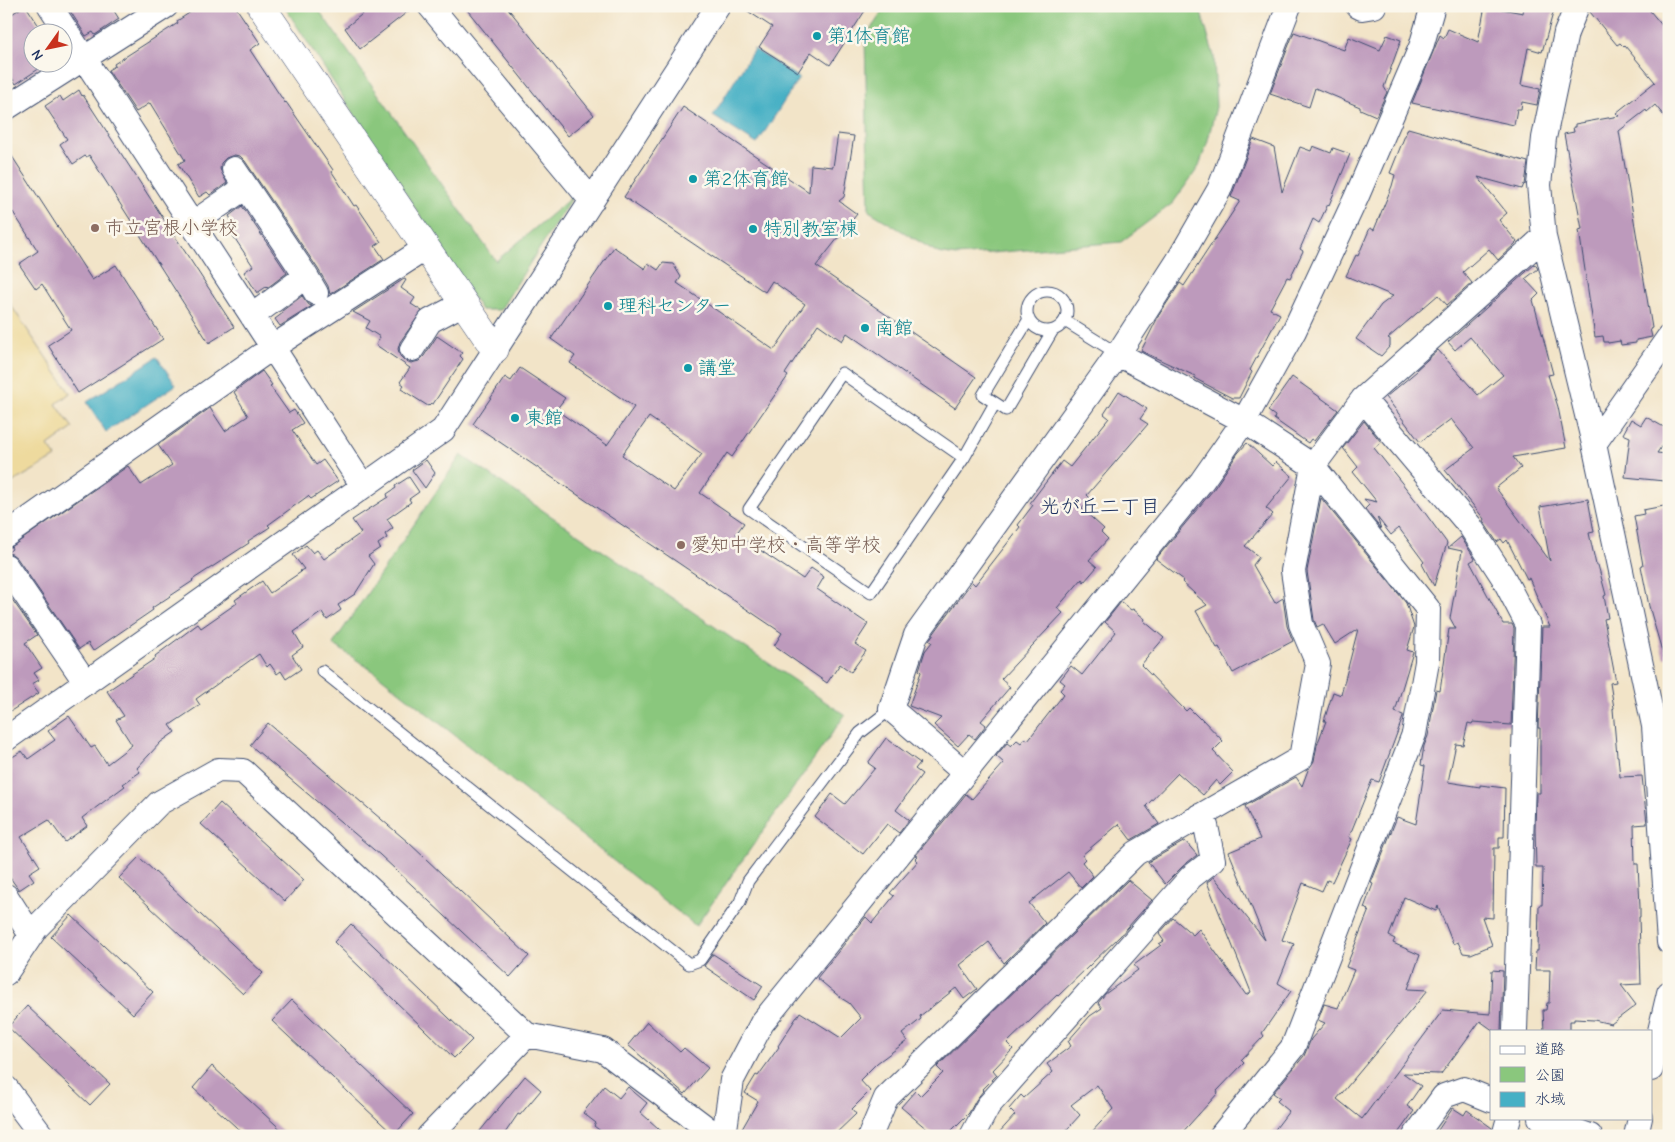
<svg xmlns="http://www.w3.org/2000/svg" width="1675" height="1142" font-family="'Comic Neue','Klee One',sans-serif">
<rect width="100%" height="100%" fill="#fbf7ec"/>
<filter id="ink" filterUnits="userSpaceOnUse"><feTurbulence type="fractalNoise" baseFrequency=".02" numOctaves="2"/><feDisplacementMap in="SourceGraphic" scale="10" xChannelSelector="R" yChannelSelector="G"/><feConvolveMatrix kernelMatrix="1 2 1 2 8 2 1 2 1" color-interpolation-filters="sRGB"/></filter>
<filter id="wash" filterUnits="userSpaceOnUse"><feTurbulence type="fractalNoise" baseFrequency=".0096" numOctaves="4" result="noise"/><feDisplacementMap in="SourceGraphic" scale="20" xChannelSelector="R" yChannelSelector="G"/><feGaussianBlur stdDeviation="1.12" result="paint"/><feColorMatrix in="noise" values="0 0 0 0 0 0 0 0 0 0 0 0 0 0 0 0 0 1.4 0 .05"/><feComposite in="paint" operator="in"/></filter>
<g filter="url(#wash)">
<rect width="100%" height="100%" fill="#f2e4c8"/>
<path fill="#8ac77d" stroke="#527b6e" d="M284,6H316L496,261L573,196L500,310H481Z
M886,6H1199L1214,56L1216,107L1207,144L1198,168L1173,203L1121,242L956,256L938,253L869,211L865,38Z
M461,455L845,715L696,926L376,673L333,644Z"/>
<path fill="#eeda9e" stroke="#84847e" d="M6,298L70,393L56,404L73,428L48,446L56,457L6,486Z"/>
<path fill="#46b0c5" stroke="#307092" d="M754,49L799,78L757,144L713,116Z
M157,357L176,385L106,432L87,402Z"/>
<g id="blocks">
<path fill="#bd9abc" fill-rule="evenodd" d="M24,6H26L41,29L46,26L51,32H32V62H49L16,84L6,69V18Z
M67,6H111L119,19L95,35L93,32L86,36Z
M200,6H235L260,43L250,50L285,103L286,102L333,170L332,172L354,206L356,205L381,242L375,246L384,259L330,294L328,286L318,269L245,161L240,156L234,155L226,158L221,163L220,169L227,183L210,195L207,192L199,197L178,164L185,160L150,103L136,112L108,70L115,66L114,64L178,23L177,21Z
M372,6H415L360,49L345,28Z
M464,6H506L594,115L568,136Z
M740,6H868L830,65L811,52L798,72L759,47L772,27Z
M1485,6L1523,13L1524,6H1555L1542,52L1528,48L1521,85L1540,89L1537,105L1522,102L1521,109H1517L1514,125L1412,103L1440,35L1444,38L1448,29L1478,42Z
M1590,6H1646L1669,34V122L1655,105L1647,112L1646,110L1619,131L1652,328L1650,329L1652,337L1636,340V343L1621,345L1620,341L1608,343V342H1604L1603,336L1595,337L1579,230L1582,229L1564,134L1574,132L1573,127H1575V124L1619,116L1616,113L1655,82L1625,46L1624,47L1620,43L1617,45L1590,12Z
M1294,32L1344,50L1349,37L1380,50L1387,35L1401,40L1384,87L1387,92L1376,116L1360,109V107L1315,88L1309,107L1270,94Z
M79,90L82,96L83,95L234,327L209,343L89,155L86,157L85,156L73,164L60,144L67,139L45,106L60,96L63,101Z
M683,107L809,192L811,165L833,167L838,134L854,136L844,197L839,201L857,214L816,266L976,377L955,408L847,333L842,341L818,324L785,374L788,376L732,457L727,453L700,493L744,523L736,534L803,579L811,568L824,577L817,589L868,624L855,644L866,651L851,672L840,664L827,683L774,646L782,633L473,424L505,377L511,381L520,368L565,398L556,410L607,445L634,407L570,363L575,356L551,339L614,247L645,269L648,263L658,270L663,263L673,264L681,277L677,283L774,350L805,304L772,281L765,292L624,197ZM649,417L702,454L674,491L622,455Z
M1408,128L1528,162L1525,185L1524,184L1522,189L1478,177L1507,213L1499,220L1517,242L1498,260L1489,249L1463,272L1472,283L1447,305L1438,295L1388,338L1390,339V346L1381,356L1356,339L1381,305L1393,296L1346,276L1356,255L1358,256L1370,228L1374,230L1392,186L1395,175L1390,173Z
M1253,139L1274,147L1282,192L1300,147L1311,151L1313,146L1331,153L1333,148L1350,154L1329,205L1328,204L1319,223L1313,219L1300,249L1303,251L1290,278L1287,277L1270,309L1280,314L1250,370L1252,372L1239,398H1232L1194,378L1195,376L1141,351L1159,315L1180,283L1184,286L1240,201L1231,197Z
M6,147L92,280L116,265L163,339L78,393L48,345L71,330L42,284L36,289L19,264L38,251L13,212L6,216Z
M242,206L287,273L267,288L266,287L257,293L244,272L253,266L226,225L232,221L229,216Z
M1535,264L1538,269L1525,279L1539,294L1533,300L1553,374L1548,375L1558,407L1566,448L1513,457L1521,468L1496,488L1550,561L1540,507L1588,499L1594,532L1589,533L1596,565H1598L1606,595L1604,596L1608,618L1604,619L1616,682L1610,683L1614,708L1613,709L1617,756H1618L1620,777L1642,776L1647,824L1634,825L1635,864H1638L1640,907V917H1639L1641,984L1621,985L1636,1005L1611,1024L1594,1020L1574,1019V1021H1570V1031H1544L1543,1010H1546L1547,1003H1549L1550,970H1535L1536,951H1538L1539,905H1542L1543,868H1536L1535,828L1536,793H1540V728H1538L1542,627H1550L1529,578L1527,579L1507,540L1504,543L1501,539L1497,542L1483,521L1484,519L1445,470L1474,448L1451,419L1420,442L1386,397L1417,371L1416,370L1438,350L1478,395L1503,375L1470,337L1455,350L1448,342Z
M404,279L406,280L401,288L415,298L411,304L422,311L400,342L398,349L400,356L404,360L411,363L419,361L424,356L437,336L462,353L460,356L463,359L433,404L431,403L428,406L401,389L404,385L400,382L410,368L376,345L380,337L366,328L370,321L353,312Z
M302,296L309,305L312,306L280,326L275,319L283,313L282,311Z
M262,371L272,385L270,386L289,413L294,410L303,423L292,430L316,465L323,460L338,481L311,499L308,496L268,525L270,527L248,541L249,543L192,580L193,581L152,608L153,610L93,651L88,643L79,649L17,558L12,554L7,553L12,549L11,547L128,466L141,485L172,465L158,445L210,408L225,431L248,416L234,392Z
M1292,377L1338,410L1314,441L1311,439L1308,443L1274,419L1275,416L1268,411Z
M1119,391L1147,409L1140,419L1148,424L1087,495L1090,498L1082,509L1104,529L1101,532L1108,539L1089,560L1097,567L1084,582L1082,579L1057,608L1063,613L1001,679L1010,687L981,721L986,725L975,739L969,734L958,746L934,725L941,718L909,706L921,672L919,670L925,651L932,642L929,640L965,591L972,582L975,585L1020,527L1018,525L1033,505L1030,503L1062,461L1070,467L1109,418L1104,414Z
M1646,417L1669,430V435L1657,453L1667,454L1664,481L1625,477L1630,437L1623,434L1631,419L1641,425Z
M1364,421L1381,442L1374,448L1417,502L1447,543L1434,586L1422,564L1424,562L1399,528L1391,535L1377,517L1381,529L1365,509L1369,505L1364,499L1377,502L1353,472L1358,467L1343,448Z
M1247,443L1272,466L1276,462L1292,476L1266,508L1273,514L1245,546L1259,557L1253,565L1275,603L1283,598L1287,626L1293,641L1233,673L1219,647L1217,648L1196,611L1207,605L1182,582L1184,580L1156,559L1213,490L1238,453Z
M426,460L435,473L425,488L412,470Z
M409,477L419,492L409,499L411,502L387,519L393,528L385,534L387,538L378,544L380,548L368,556L374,564L355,594L338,605L341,610L327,620L322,612L294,632L303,647L292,655L301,669L286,679L281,671L277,674L270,664L267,667L259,654L196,699L200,705L170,725L175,732L161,742L137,768L140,772L123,784L125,786L82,818L87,826L65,842L49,820L21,837L40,866L29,873L34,880L19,890L6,872V761L22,751L28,759L55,740L48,731L69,716L91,748L95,746L107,764L132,745L116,720L124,716L107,691L156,658L155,656L198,624L201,628L237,603L235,600L262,581L270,593L301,572L300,571L304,569L293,555L306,545L313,553L317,550L324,559L361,533L352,520L388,497L387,494L396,488L395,486Z
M1321,498L1406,603L1414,627L1407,650L1413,652L1395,712L1403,715V717L1379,782L1372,780L1349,837L1352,839L1332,882L1327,880L1322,891L1303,883L1282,940L1294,944L1278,983L1291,991L1262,1033L1264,1036L1241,1060L1244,1063L1217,1091L1218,1093L1179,1136H1088L1113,1109L1097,1085L1071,1105L1080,1115L1061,1136H996L1015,1115L1009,1109L1021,1095L1024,1098L1053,1072L1047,1064L1071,1046L1068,1041L1090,1016L1102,1008L1098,1003L1105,994L1138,970L1134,965L1161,945L1159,944L1164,941L1159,934L1173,918L1193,935L1199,929L1246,995L1251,992L1207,882L1214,877L1265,940L1229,852L1260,839L1245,806L1296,777L1302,786L1308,770L1314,761L1317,745L1326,721H1324L1333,692L1341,695L1358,629L1335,644L1323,624L1317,627L1314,620L1307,571Z
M1669,505V657L1664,658L1649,606L1641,566L1643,565L1634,516L1644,514L1643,510Z
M1461,537L1475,559L1470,562L1503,624H1512L1514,628L1511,725L1473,722L1472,724L1468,723L1463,745L1456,744L1448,782L1480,787V785L1505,788L1504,837H1499V848H1494L1493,918L1482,917L1492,945L1471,954L1463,953L1458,942L1453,944L1438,906L1436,911L1404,897L1389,936L1395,939L1393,943L1420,955L1408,989L1428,990L1337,1099L1362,1119L1443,1010L1490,1014L1492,970L1503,971L1501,1031H1494L1480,1021L1441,1074L1403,1073L1421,1086L1407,1106L1414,1111L1396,1136H1270L1289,1111L1277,1101L1280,1098L1273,1093L1304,1056L1311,1039L1325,1023L1318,1020L1324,1004L1338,1008L1354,970L1346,967L1369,910L1364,908L1373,884L1371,883L1397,817L1416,824L1425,766L1421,765L1424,746L1428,736L1436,690L1440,691L1449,629H1456L1450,618L1462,551L1448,548Z
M6,591L37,635L25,643L42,668L34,673L39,680L32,684L39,693L6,714Z
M1121,602L1131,610L1133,609L1145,619L1144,621L1164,638L1141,665L1186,711L1189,708L1200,719L1201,718L1223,741L1213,751L1233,772L1220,785L1216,780L1203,795L1178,773L1146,806L1159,824L1131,840L1119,824L1082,855L1085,859L1082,862L1093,876L1081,888L1068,872L1029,903L1045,923L1004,963L989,942L960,965L977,989L964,999L956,988L920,1016L921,1019L902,1034L907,1041L877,1063L860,1080L870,1091L852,1109L856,1114L833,1136H738L758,1101L745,1093L756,1075L758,1076L779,1047L778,1046L800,1012L841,1038L861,1018L849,1003L841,998L817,978L866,917L872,923L894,896L890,893L918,861L915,859L918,856L916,855L966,794L972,799L1004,763L996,756L1007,743L1011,746L1017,740L1021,743L1025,738L1028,740L1064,694L1060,690L1065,684L1060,680L1071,666L1082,675L1116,632L1105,622Z
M268,723L408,842L529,956L510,977L380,855L250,745Z
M886,738L920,763L915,769L922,774L896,810L909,820L899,833L887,824L863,854L815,817L832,794L845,804L875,768L868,763Z
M220,803L304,880L285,901L201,824Z
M1185,841L1197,855L1183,866L1165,884L1148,862Z
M139,857L263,973L243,994L119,878Z
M1128,880L1152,900L1120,936L1058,996L1057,995L1007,1043L1013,1049L993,1070L997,1075L982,1090L983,1091L976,1100L969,1113L946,1136H935L901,1107L915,1091L920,1096L943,1073L937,1067Z
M71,915L153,992L133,1014L51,937Z
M351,924L472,1040L454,1058L334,942Z
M713,954L763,986L754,1000L704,966Z
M292,1000L413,1114L394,1135L272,1021Z
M27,1006L110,1084L90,1105L8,1027Z
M647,1022L680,1052L684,1048L708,1068L685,1094L628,1045Z
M212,1066L288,1136H246L193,1088Z
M525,1076L541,1090L520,1115L518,1114L503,1136H476Z
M604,1086L619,1098L628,1087L647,1103L640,1112L667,1136H607L594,1126L596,1123L583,1113Z
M1453,1108L1464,1115L1467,1110L1492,1128L1491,1136H1434Z"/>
</g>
</g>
<g filter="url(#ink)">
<use href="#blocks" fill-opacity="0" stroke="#3b4a6e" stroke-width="1"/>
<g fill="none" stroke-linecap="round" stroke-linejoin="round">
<g stroke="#3b4a6e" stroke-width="13">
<path id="lane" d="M1027 311a20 20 0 1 1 40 0a20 20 0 1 1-40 0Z
M1029,319L983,395L1006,410L1053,330
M1065,321L1118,354
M842,373L964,458L871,593L749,509Z
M964,458L995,403
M322,671L689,964L700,960L740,902L748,881L860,733L891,709"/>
</g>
<g stroke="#3b4a6e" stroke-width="26">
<path id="street" d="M50,6L363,486
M430,6L592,201
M1358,6L1362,8L1374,6
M1577,6L1566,33L1544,138L1539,185L1544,237L1594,444L1654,726L1669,942
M6,108L166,6
M234,169L306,276L316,293
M192,224L246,187
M252,316L306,276
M412,349L430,321L464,303
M1118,354L1244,421L1313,466L1428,609L1427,662L1414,734L1293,1047L1221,1136
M1363,399L1470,526L1503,577L1528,625L1515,1031
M1594,444L1669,337
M6,535L273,347L426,248
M6,566L86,683
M6,739L443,430L718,6
M965,773L891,709L916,635L1118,354L1178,261L1219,190L1289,6
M6,896L31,935
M6,973L36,928L159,803L218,770L243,771L527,1035L603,1050L717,1136
M1651,1069L1669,993
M6,1088L42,1136
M1540,1118L1590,1136
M429,1136L527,1035
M724,1136L732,1080L762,1023L1202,481L1244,421L1294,331L1356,198L1421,47L1433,6
M870,1136L886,1098L1136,853L1301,758L1318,664L1301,624L1293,571L1313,466L1363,399L1544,237
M972,1136L988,1106L1191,877L1213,860L1206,826L1199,816
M1415,1136L1444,1096L1464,1089L1491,1100
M1504,1136L1509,1118
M1636,1136L1640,1118"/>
</g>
<g stroke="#3b4a6e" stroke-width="29">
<path id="secondary" d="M261,6L495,349"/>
</g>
<use href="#lane" stroke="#fff" stroke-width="11"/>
<use href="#street" stroke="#fff" stroke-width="24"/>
<use href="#secondary" stroke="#fff" stroke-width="28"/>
</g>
</g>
<g fill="#0f9aa8" stroke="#fbf7ec" stroke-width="2">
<circle cx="817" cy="36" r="5"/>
<circle cx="693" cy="179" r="5"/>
<circle cx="753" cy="229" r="5"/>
<circle cx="608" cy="306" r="5"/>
<circle cx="865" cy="328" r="5"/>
<circle cx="688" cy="368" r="5"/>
<circle cx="515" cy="418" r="5"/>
</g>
<g fill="#8d6e63" stroke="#fbf7ec" stroke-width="2">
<circle cx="95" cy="228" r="5"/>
<circle cx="681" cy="545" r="5"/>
</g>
<g text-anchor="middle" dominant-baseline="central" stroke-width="5" stroke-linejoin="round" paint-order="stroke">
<g font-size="19" fill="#0d838f" stroke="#fbf7ec" text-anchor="start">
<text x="827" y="36">第1体育館</text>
<text x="703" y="179">第2体育館</text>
<text x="763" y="229">特別教室棟</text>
<text x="618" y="306">理科センター</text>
<text x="875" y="328">南館</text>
<text x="698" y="368">講堂</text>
<text x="525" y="418">東館</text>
</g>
<g font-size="19" fill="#785e54" stroke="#fbf7ec" text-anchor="start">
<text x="105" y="228">市立宮根小学校</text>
<text x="691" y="545">愛知中学校・高等学校</text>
</g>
<g font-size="20" fill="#1b2f5e" stroke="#fbf7ec">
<text x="1100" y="506">光が丘二丁目</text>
</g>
</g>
<rect width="1675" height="1142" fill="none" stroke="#fbf7ec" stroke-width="25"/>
<rect x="1490" y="1030" width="162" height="90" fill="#fbf7ec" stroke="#a1a7b3"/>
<rect x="1500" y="1046" width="25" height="8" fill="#ffffff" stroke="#a1a7b3"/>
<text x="1535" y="1054" font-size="15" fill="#1b2f5e">道路</text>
<rect x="1500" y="1067" width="25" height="15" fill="#8ac77d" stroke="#a1a7b3"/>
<text x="1535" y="1080" font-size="15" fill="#1b2f5e">公園</text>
<rect x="1500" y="1092" width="25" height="15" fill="#46b0c5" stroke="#a1a7b3"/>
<text x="1535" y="1104" font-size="15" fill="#1b2f5e">水域</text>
<g transform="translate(48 48) rotate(237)"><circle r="24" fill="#fbf7ec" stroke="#a1a7b3"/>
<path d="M0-4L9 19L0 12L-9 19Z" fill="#c8321e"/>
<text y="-8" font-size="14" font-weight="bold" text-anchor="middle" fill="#1b2f5e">N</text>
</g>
</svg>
